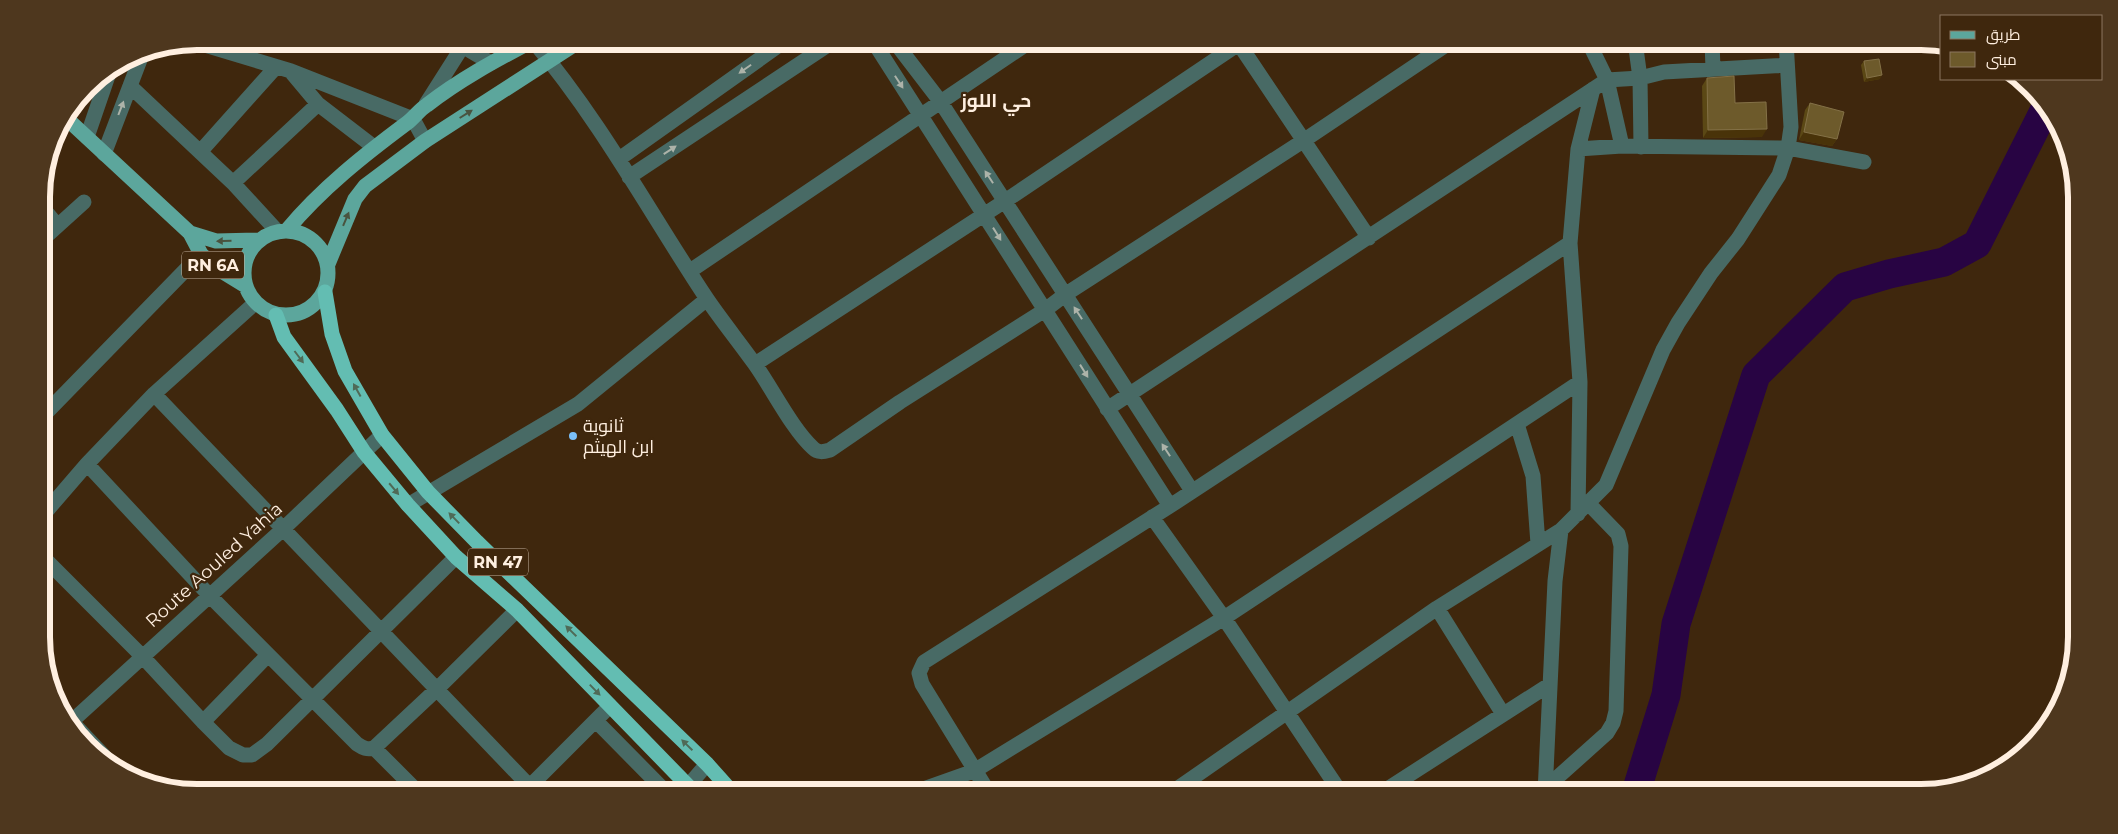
<svg xmlns="http://www.w3.org/2000/svg" width="2118" height="834" font-family="Montserrat,Cairo,sans-serif">
<rect width="100%" height="100%" fill="#3f270d"/>
<g fill="none" stroke-linecap="round" stroke-linejoin="round">
<path stroke="#280443" stroke-width="29" d="M1636,792L1666,695L1676,624L1756,375L1845,287L1889,274L1944,262L1977,244L2046,107"/>
<path stroke="#486a65" stroke-width="15" d="M443,41L464,47L491,63
M533,41C600,120 650,213 707,299C722,321 739,342 754,363C772,388 792,429 813,448C818,453 823,452 830,450L900,402L1045,310L1066,294L1303,141L1452,41
M873,41L1170,506
M894,41L940,101L1192,491
M1237,41L1369,238
M1588,41L1607,80L1622,146
M1635,41L1640,78L1641,147
M1712,41L1713,69
M195,42L291,71L413,119L425,141
M292,73L318,104L374,147
M130,86L233,183L278,232
M426,104L466,41
M87,137L110,70
M1578,149L1622,146L1788,148L1864,162
M200,152L276,67
M104,154L143,52
M619,159L785,41
M629,177L834,41
M233,183L318,104
M42,207L57,225
M42,240L84,202
M690,271L1031,41
M755,364L1005,201L1243,41
M154,394L536,793
M1107,409L1607,80L1640,78L1664,72L1787,65
M43,416L201,254
M1517,424L1533,476L1538,544
M87,464L210,596L357,744C363,748 367,750 374,748L436,690L517,610
M408,505L578,404L707,299
M1578,514L1580,382L1570,243L1578,149L1593,89
M43,515L87,464L154,394L255,303
M1152,517L1224,618L1341,793
M44,558L142,656L203,722L229,748L243,755H252L267,744L456,557
M1437,608L1503,714
M69,719L104,756
M596,721L667,793
M71,722L283,529L382,435
M203,722L268,655
M374,748L419,793
M523,793L610,706
M682,793L707,764
M912,793L974,771L1224,618L1580,382
M989,793L922,684L919,673L924,662L1170,506L1570,243
M1171,793L1437,608L1561,530L1606,485L1663,350L1678,323L1711,273L1738,239L1779,175L1788,148L1791,127L1786,41
M1381,793L1549,685
M1540,793L1607,733L1613,723L1616,711L1621,546L1618,534L1589,504
M1545,793L1555,581L1561,530"/>
<path stroke="#5ca69c" stroke-width="15" d="M65,117L190,233L201,254L215,267L246,286
M287,230C321,189 364,155 407,123C414,118 419,110 427,105C459,80 496,60 532,41
M244 273a42 42 0 1 1 84 0a42 42 0 1 1-84 0Z
M190,233L216,241L260,240
M328,264L355,199L365,186L425,141L580,41"/>
<path stroke="#63bdb2" stroke-width="15" d="M325,292L332,334L345,371L382,435L428,492L477,542L707,764L733,793
M276,315L284,337L337,410L364,452L408,505L456,557L517,610L695,793"/>
</g>
<path fill="#5b4815" d="M1864,61L1880,79L1864,82L1861,65Z
M1707,78L1762,137L1703,138L1702,86Z
M1810,103L1837,139L1832,146L1799,140L1805,110Z"/>
<path fill="#493309" d="M1882,75L1880,79L1864,82L1867,78Z
M1767,129L1762,137L1703,138L1708,130Z
M1804,132L1837,139L1832,146L1799,140Z"/>
<path fill="#6d5a2b" stroke="#847147" d="M1879,59L1882,75L1867,78L1864,61Z
M1734,76L1735,103L1766,102L1767,129L1708,130L1707,78Z
M1810,103L1844,112L1837,139L1804,132Z"/>
<defs><path id="oneway-solid" d="M-6-.8H1V-3.2L6.5 0L1 3.2V.8H-6Z" transform="scale(1.25)"/></defs>
<g fill="#adb3a9">
<use href="#oneway-solid" transform="translate(745 69) rotate(145)"/>
<use href="#oneway-solid" transform="translate(899 82) rotate(57)"/>
<use href="#oneway-solid" transform="translate(121 108) rotate(-69)"/>
<use href="#oneway-solid" transform="translate(670 150) rotate(-33)"/>
<use href="#oneway-solid" transform="translate(989 177) rotate(-123)"/>
<use href="#oneway-solid" transform="translate(997 234) rotate(58)"/>
<use href="#oneway-solid" transform="translate(1078 313) rotate(-123)"/>
<use href="#oneway-solid" transform="translate(1084 371) rotate(58)"/>
<use href="#oneway-solid" transform="translate(1166 450) rotate(-123)"/>
</g>
<g fill="#49533f">
<use href="#oneway-solid" transform="translate(466 114) rotate(-32)"/>
<use href="#oneway-solid" transform="translate(346 219) rotate(-67)"/>
<use href="#oneway-solid" transform="translate(224 241) rotate(179)"/>
</g>
<g fill="#4f6a57">
<use href="#oneway-solid" transform="translate(299 357) rotate(53)"/>
<use href="#oneway-solid" transform="translate(357 390) rotate(-119)"/>
<use href="#oneway-solid" transform="translate(394 489) rotate(50)"/>
<use href="#oneway-solid" transform="translate(454 518) rotate(-134)"/>
<use href="#oneway-solid" transform="translate(571 631) rotate(-136)"/>
<use href="#oneway-solid" transform="translate(595 690) rotate(46)"/>
<use href="#oneway-solid" transform="translate(687 745) rotate(-136)"/>
</g>
<circle fill="#7abff8" stroke="#3f270d" stroke-width="2" cx="573" cy="436" r="5"/>
<g text-anchor="middle" dominant-baseline="central" stroke-width="4.5" stroke-linejoin="round" paint-order="stroke">
<g fill="#3f270d" stroke="#c5b3a1" stroke-width="1">
<rect x="182" y="251.5" width="62" height="27" rx="4"/>
<rect x="468" y="548.5" width="60" height="27" rx="4"/>
</g>
<g font-size="16" font-weight="bold" fill="#ffefe0">
<text x="213" y="265">RN 6A</text>
<text x="498" y="562">RN 47</text>
</g>
<g font-size="18" fill="#ffefe0" stroke="#3f270d" text-anchor="start">
<text x="583" y="426">ثانوية<tspan x="583" dy="21">ابن الهيثم</tspan></text>
</g>
<g font-size="18" fill="#ffefe0" stroke="#3f270d">
<text transform="translate(214 565) rotate(-42)">Route Aouled Yahia</text>
</g>
<g font-size="19" font-weight="bold" fill="#ffefe0" stroke="#3f270d">
<text x="996" y="100">حي اللوز</text>
</g>
</g>
<path d="M0 0H2118V834H0ZM197 50H1921A147 147 0 0 1 2068 197V637A147 147 0 0 1 1921 784H197A147 147 0 0 1 50 637V197A147 147 0 0 1 197 50Z" fill="#4e371e" fill-rule="evenodd"/>
<path fill="none" stroke="#ffefe0" stroke-width="6" d="M197 50H1921A147 147 0 0 1 2068 197V637A147 147 0 0 1 1921 784H197A147 147 0 0 1 50 637V197A147 147 0 0 1 197 50Z"/>
<rect x="1940" y="15" width="162" height="65" fill="#3f270d" stroke="#8c7761"/>
<rect x="1950" y="31" width="25" height="8" fill="#5ca69c" stroke="#8c7761"/>
<text x="1986" y="40" font-size="15" fill="#ffefe0">طريق</text>
<rect x="1950" y="52" width="25" height="15" fill="#6d5a2b" stroke="#8c7761"/>
<text x="1986" y="65" font-size="15" fill="#ffefe0">مبنى</text>
</svg>
